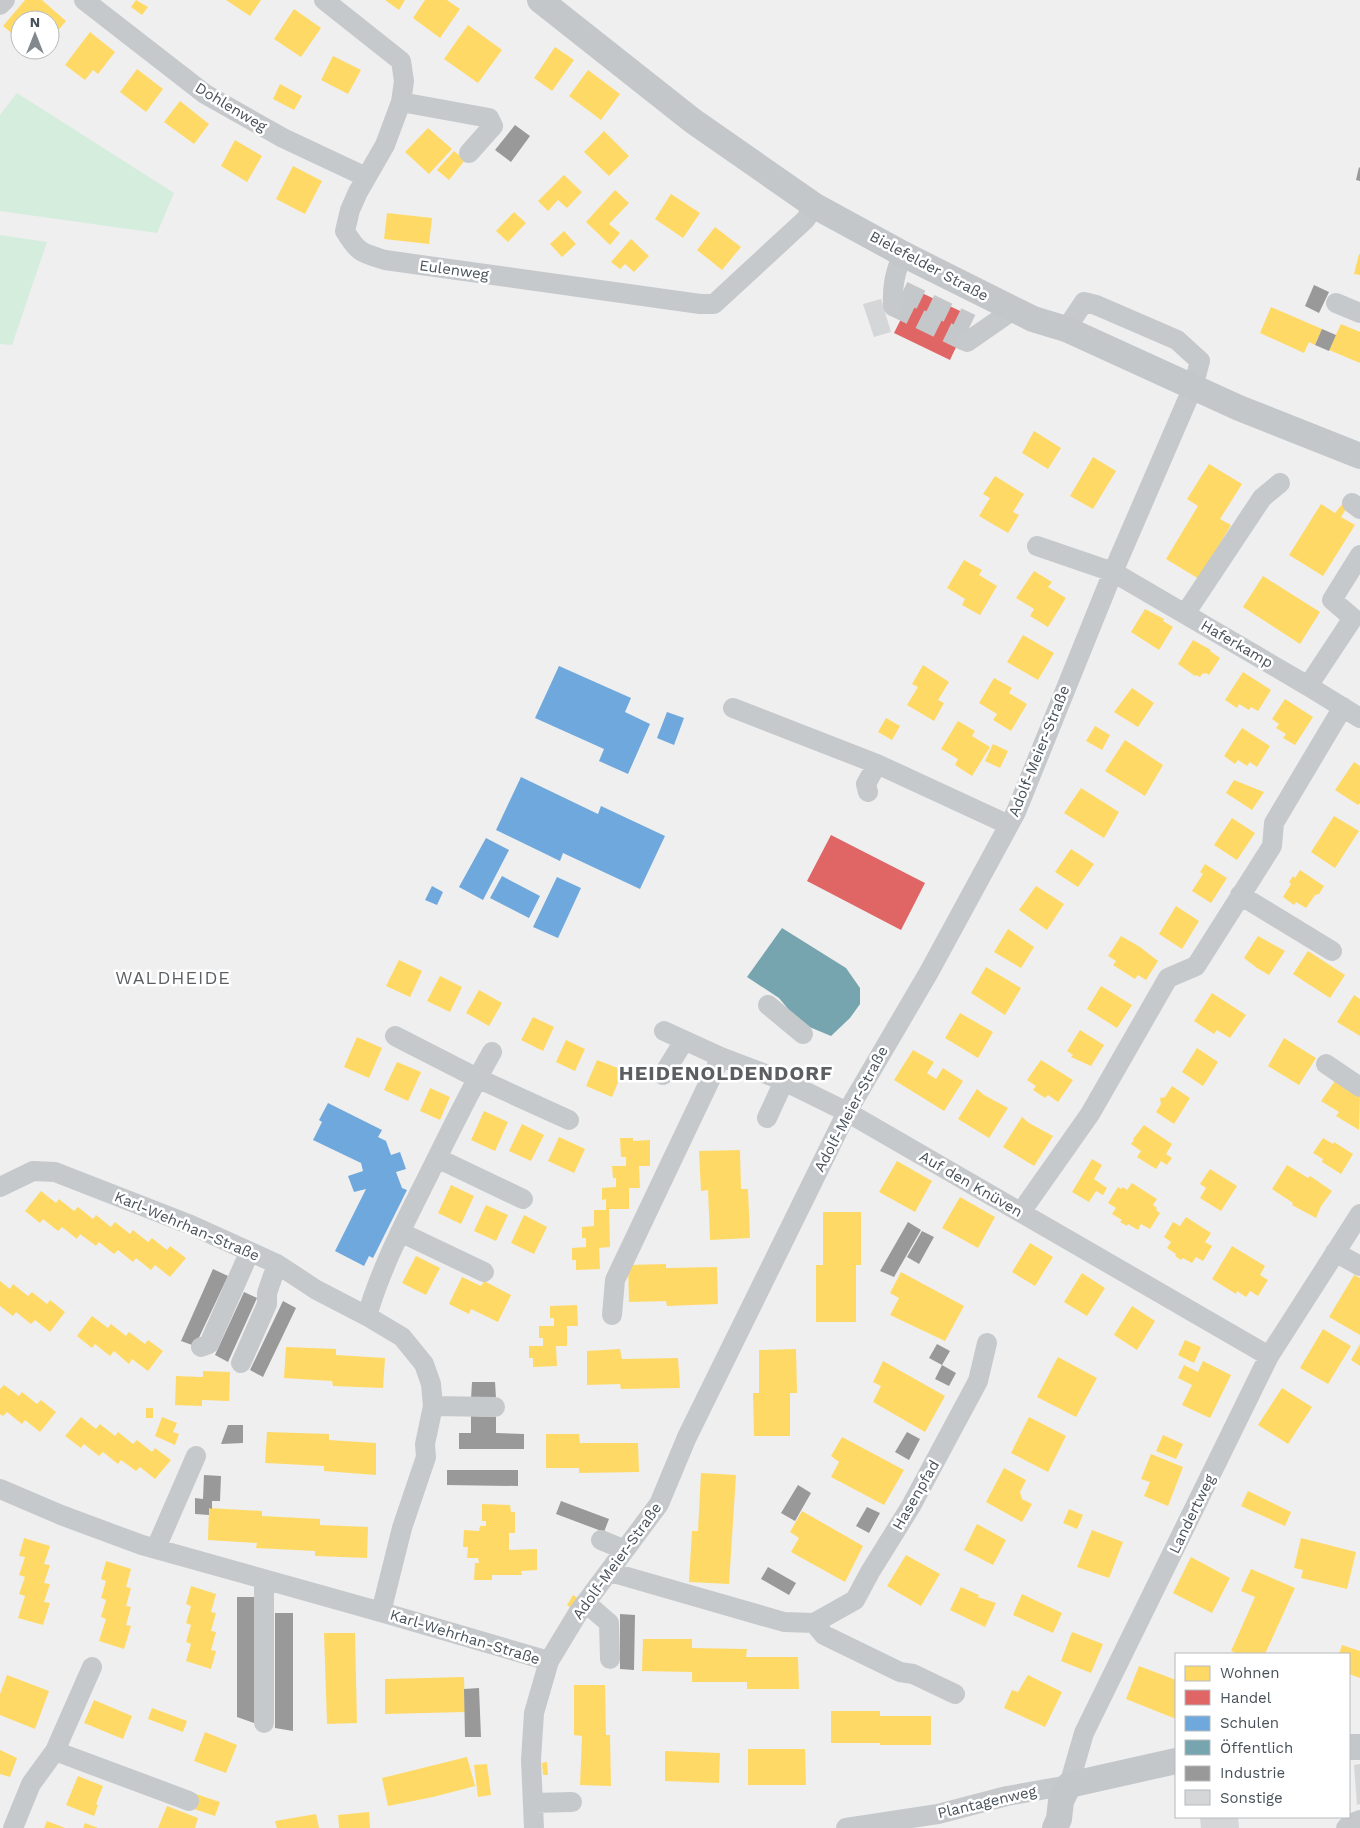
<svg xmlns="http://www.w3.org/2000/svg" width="1360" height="1828" font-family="'Work Sans',sans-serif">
<rect width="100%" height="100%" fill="#efefef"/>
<path fill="#d5eddd" d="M17,93L174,193L157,233L0,211V115Z
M0,235L47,242L12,345L0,344Z"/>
<path fill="#ffd966" d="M25,0H42L66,21L50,40V20H20V40L3,26Z
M136,0L148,7L142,15L131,7Z
M226,0H261L250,16Z
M385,0H405L399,10Z
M425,0H447L460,9L440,38L413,18Z
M294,9L321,28L301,57L274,39Z
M468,25L502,50L478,83L444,59Z
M90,32L115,52L98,74L93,70L85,80L65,65Z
M555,47L574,60L552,91L534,78Z
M333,56L361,70L348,94L321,80Z
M137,69L163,89L146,112L120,92Z
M588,70L620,94L601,120L569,96Z
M280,84L302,96L294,110L273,99Z
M180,101L209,124L194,144L164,122Z
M428,128L452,149L429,174L405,152Z
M604,131L629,156L609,176L584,152Z
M235,140L262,156L247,182L221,166Z
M454,151L465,160L449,180L437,170Z
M293,166L322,181L305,214L276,199Z
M564,175L582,192L567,208L558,200L548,211L538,201Z
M615,190L629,203L609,224L620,233L610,245L586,222Z
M671,194L700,213L683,238L655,219Z
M514,212L526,223L508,242L496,231Z
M387,213L432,218L429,244L384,239Z
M715,227L741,247L722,270L697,250Z
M564,231L576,244L562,257L550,244Z
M631,239L649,256L634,272L625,264L620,269L611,262Z
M1359,254H1360V275L1354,274Z
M1271,307L1322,329L1315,345L1309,342L1304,353L1260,333Z
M1341,324L1360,332V363L1329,350Z
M1034,431L1061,448L1048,469L1022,453Z
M1093,457L1116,471L1093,509L1070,496Z
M1209,464L1242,484L1220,519L1231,525L1199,579L1166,559L1198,506L1187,499Z
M995,476L1024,494L1013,512L1019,515L1008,533L979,516L990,498L983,494Z
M1343,503L1346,509L1341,517L1355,525L1323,576L1289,555L1321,504L1335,513Z
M964,560L982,570L979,575L997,586L980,615L962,605L965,599L947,588Z
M1034,571L1052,582L1048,587L1066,598L1048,627L1030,616L1034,609L1016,598Z
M1263,576L1320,612L1300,644L1243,607Z
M1145,609L1164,619L1163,621L1173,627L1159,650L1131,632Z
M1023,635L1054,653L1038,680L1007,662Z
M1193,640L1211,650L1210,651L1220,658L1209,675L1206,673L1202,674L1200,677L1196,675L1195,676L1178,664Z
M923,665L949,682L938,700L944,703L934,721L907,705L918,687L912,684Z
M1243,672L1271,690L1258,711L1251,707L1249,710L1239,704L1237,708L1225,700Z
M994,678L1012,688L1009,693L1027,704L1011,731L993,720L997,714L979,703Z
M1132,688L1154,703L1138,727L1114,712Z
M1285,699L1313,717L1295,745L1283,738L1286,734L1276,728L1279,724L1272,719Z
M886,718L900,726L892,740L878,732Z
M958,721L975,731L972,736L990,747L972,776L955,765L958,759L941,749Z
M1095,726L1110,735L1102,750L1086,741Z
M1242,728L1270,746L1257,767L1250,762L1247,766L1238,760L1235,764L1224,756Z
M1125,740L1163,765L1145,796L1105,771Z
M993,744L1008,751L1000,768L985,761Z
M1354,762L1360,766V803L1358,805L1335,790Z
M1234,780L1264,792L1252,810L1226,793Z
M1081,788L1119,812L1104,838L1064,813Z
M1334,816L1359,831L1335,868L1311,852Z
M1232,818L1255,833L1237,860L1214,845Z
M1071,849L1094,864L1078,887L1055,872Z
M1205,864L1227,878L1211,903L1192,891L1203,874L1200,872Z
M1300,870L1324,886L1319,894L1315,895L1306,908L1296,902L1294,905L1283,897L1291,884L1289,882L1293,876L1295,878Z
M1036,886L1064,904L1047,930L1019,910Z
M1176,906L1199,921L1182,949L1159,934Z
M1008,929L1034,947L1021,968L994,952Z
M1121,936L1140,947L1158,961L1146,980L1138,975L1135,979L1113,965L1116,961L1108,956Z
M1258,936L1285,951L1269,975L1257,968L1244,958Z
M1308,951L1345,975L1330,998L1293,974Z
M399,960L422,971L410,997L386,986Z
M986,967L1021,988L1005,1015L971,993Z
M440,976L462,987L450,1012L427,1001Z
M1101,986L1132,1005L1117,1028L1087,1009Z
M479,990L502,1003L489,1026L466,1013Z
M1212,993L1246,1015L1230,1038L1217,1030L1214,1034L1194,1021Z
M1354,995L1360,999V1036L1337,1022Z
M960,1013L993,1032L978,1058L945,1038Z
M533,1017L554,1027L543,1051L521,1040Z
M1080,1030L1104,1045L1091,1066L1071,1057L1073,1055L1067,1051Z
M357,1037L382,1048L369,1078L344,1067Z
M1284,1038L1316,1058L1299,1085L1268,1066Z
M566,1040L585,1049L575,1071L556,1062Z
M1197,1048L1218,1062L1203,1086L1182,1072Z
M913,1050L934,1062L927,1073L936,1079L943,1068L963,1081L944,1111L894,1080Z
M597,1060L623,1070L612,1097L586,1086Z
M1041,1060L1073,1080L1058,1102L1048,1095L1045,1098L1033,1090L1036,1086L1027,1080Z
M397,1062L421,1072L408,1101L384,1090Z
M1335,1081L1360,1092L1359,1130L1336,1116L1339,1112L1321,1101Z
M1172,1086L1190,1098L1174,1124L1156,1112L1161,1104L1160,1098L1165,1097Z
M430,1088L450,1097L440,1120L420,1111Z
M977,1089L984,1095L1008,1108L989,1138L958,1119Z
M484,1111L508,1122L495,1151L471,1140Z
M1022,1117L1029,1123L1053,1136L1034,1166L1003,1147Z
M522,1124L544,1135L531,1161L509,1151Z
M1144,1125L1172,1144L1166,1154L1172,1158L1167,1165L1161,1161L1156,1169L1137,1157L1141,1151L1131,1144L1134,1140L1133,1139Z
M559,1137L585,1149L574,1173L548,1161Z
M620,1138H633V1141L650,1140V1166H639L640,1188H629V1209H609L610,1247L599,1248L600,1269L576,1270V1260H572V1248L586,1247V1238H582V1227L594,1226V1210H606V1199L602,1200V1188L616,1187V1178H613L612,1166H626V1157H621Z
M1323,1138L1333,1144L1334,1142L1353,1154L1341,1174L1322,1162L1323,1159L1313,1153Z
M740,1150L741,1189H748L750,1238L710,1240L708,1190L701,1191L699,1151Z
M1092,1159L1102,1165L1094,1179L1107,1188L1103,1195L1096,1191L1089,1202L1072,1192Z
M897,1161L932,1181L915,1212L879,1192Z
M1287,1165L1308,1178L1310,1176L1332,1191L1321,1206L1316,1218L1292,1205L1293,1203L1272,1189Z
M1210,1169L1237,1186L1221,1211L1200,1198L1206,1188L1200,1184Z
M1132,1183L1157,1199L1153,1205L1157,1208L1156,1210L1160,1213L1150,1229L1141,1224L1138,1230L1128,1224L1127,1226L1120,1222L1122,1220L1112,1214L1116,1208L1108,1203L1118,1187L1121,1189L1123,1187L1127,1190Z
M451,1185L474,1196L461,1224L438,1213Z
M41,1191L56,1203L59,1199L74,1211L78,1207L93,1219L96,1215L111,1227L115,1222L130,1234L133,1230L148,1242L152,1238L167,1250L170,1246L186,1258L170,1277L155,1265L151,1270L136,1258L133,1262L118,1250L114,1254L99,1242L96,1246L80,1234L77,1239L62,1227L58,1231L43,1219L40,1223L25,1211Z
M960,1197L995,1217L978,1248L942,1228Z
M486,1205L508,1215L496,1241L474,1231Z
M823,1212H861V1265H856V1322H816V1265H823Z
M524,1215L547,1227L534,1254L511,1243Z
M1186,1217L1211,1233L1205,1242L1212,1246L1203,1261L1196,1257L1192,1263L1183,1258L1181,1260L1175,1256L1176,1254L1167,1248L1171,1242L1164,1237L1173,1222L1180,1226Z
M1030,1243L1053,1257L1035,1286L1012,1272Z
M1232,1246L1265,1266L1260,1275L1268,1280L1258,1296L1250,1291L1246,1297L1237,1291L1236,1294L1212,1279Z
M416,1256L440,1268L426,1295L402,1283Z
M666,1264V1268L717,1267L718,1304L667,1306L666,1301L629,1302L628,1265Z
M901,1272L964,1306L945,1341L890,1315L899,1298L890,1293Z
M1082,1273L1105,1288L1087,1316L1064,1302Z
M1354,1275L1360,1278V1335L1329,1317Z
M462,1277L481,1286L484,1281L511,1295L498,1322L471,1309L469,1314L449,1304Z
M0,1281L10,1289L13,1284L28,1296L32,1292L47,1304L50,1300L65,1312L50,1332L35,1320L31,1324L16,1312L13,1316L0,1306Z
M577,1305L578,1326H567V1346H556L557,1366L533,1367V1358H529V1346H543V1338H539V1326H554V1318H550V1306Z
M1132,1306L1155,1321L1137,1350L1114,1335Z
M92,1316L108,1328L111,1324L126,1336L129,1332L145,1344L148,1340L163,1351L148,1371L132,1359L129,1364L114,1351L110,1356L95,1344L92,1348L77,1336Z
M1323,1329L1351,1346L1328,1384L1300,1368Z
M1185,1340L1201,1347L1194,1363L1178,1355Z
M1360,1344V1366L1351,1360Z
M286,1347L336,1349V1355L385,1358L383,1388L333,1386L332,1381L284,1378Z
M620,1349L622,1359L678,1358L680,1388L621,1389L620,1384L587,1385V1351Z
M796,1349L797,1393H790V1436H754L753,1393H759V1350Z
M1058,1357L1097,1378L1076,1417L1037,1397Z
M883,1361L945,1396L925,1432L873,1402L881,1386L873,1382Z
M1203,1361L1231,1375L1210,1418L1182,1405L1192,1385L1178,1378L1184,1365L1198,1372Z
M203,1371L230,1372L229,1401L202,1400V1406L175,1405L176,1376L203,1377Z
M4,1385L19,1396L22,1392L37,1404L41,1400L56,1412L40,1432L25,1420L22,1424L7,1412L3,1416L0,1414V1389Z
M1282,1388L1312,1407L1288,1444L1258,1425Z
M146,1408H153V1418H146Z
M81,1417L96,1429L100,1424L115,1436L118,1432L133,1444L137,1440L152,1452L155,1448L171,1460L155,1479L140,1467L136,1471L121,1460L118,1464L103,1452L99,1456L84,1444L81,1448L65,1436Z
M162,1417L177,1423L173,1432L179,1434L175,1445L155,1436Z
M1029,1417L1066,1436L1048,1472L1011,1453Z
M267,1432L329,1434V1440L376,1443V1475L324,1471V1466L265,1463Z
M546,1434H579L580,1443H638L639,1472L579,1473V1468H546Z
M1163,1435L1183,1444L1176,1459L1156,1451Z
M842,1437L904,1470L884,1505L831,1477L839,1462L831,1456Z
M1151,1454L1183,1467L1168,1506L1144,1496L1150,1482L1141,1479Z
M1004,1468L1026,1480L1020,1492L1022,1499L1032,1504L1022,1522L986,1502Z
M701,1473L736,1475L729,1584L689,1582L692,1531H698Z
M1248,1491L1291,1512L1285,1526L1241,1506Z
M482,1504L510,1505L511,1512H515V1533H509V1550L537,1549V1570L521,1571L522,1575H492V1580H474L475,1563H479L478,1558H467L468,1547H463L464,1530L479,1531L480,1526H486V1521H482Z
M209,1508L262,1511V1516L320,1519V1525L368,1527L367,1558L315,1556V1551L256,1548L257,1543L208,1540Z
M1069,1509L1083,1515L1077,1529L1063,1523Z
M802,1511L863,1546L845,1582L791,1552L799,1538L790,1532Z
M977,1524L1006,1540L993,1565L964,1550Z
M1092,1530L1123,1542L1109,1578L1077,1567Z
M24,1538L50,1546L44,1564L50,1565L44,1583L50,1584L44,1602L50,1603L43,1625L18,1618L25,1596L19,1594L25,1577L19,1575L25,1557L19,1556Z
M1301,1538L1356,1552L1347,1589L1301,1578L1303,1570L1294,1568Z
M906,1555L940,1574L921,1606L887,1586Z
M1191,1557L1230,1578L1212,1613L1173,1593Z
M106,1561L131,1569L126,1587L131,1588L126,1606L131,1607L126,1625L131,1626L124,1649L99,1641L106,1619L101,1617L106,1600L101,1598L106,1581L101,1579Z
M1251,1569L1295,1588L1265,1654H1239L1231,1651L1255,1597L1241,1591Z
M191,1586L216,1594L211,1612L216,1613L211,1631L216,1632L211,1650L216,1651L211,1669L186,1661L191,1644L186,1642L191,1625L186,1623L191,1606L186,1604Z
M961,1587L979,1595L978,1597L996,1603L985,1627L950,1610Z
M1022,1594L1062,1613L1053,1633L1013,1615Z
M573,1595L578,1598L571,1608L567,1605Z
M1072,1632L1103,1644L1091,1673L1061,1661Z
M324,1633H355L357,1723L327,1724Z
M643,1639H692V1648L747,1649L746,1657H798L799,1689H747V1682H692V1672L642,1671Z
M1342,1645L1360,1651V1678L1349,1674V1654H1339Z
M1139,1666L1176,1680V1719L1126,1699Z
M7,1675L49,1691L35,1729L0,1715V1694Z
M1028,1675L1062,1692L1045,1727L1004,1708L1012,1690L1018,1692Z
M464,1677L465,1712L385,1714V1679Z
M574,1685H605L606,1735H610L611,1786L580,1785L582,1736L574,1735Z
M94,1700L132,1716L123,1739L84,1723Z
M152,1708L187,1721L183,1732L148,1719Z
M831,1711H880V1716H931V1745H880V1743H831Z
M205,1732L237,1745L226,1773L194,1761Z
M748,1749H805L806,1785H748Z
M0,1750L17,1758L10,1777L0,1774Z
M665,1751L720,1753L719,1783L665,1781Z
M467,1757L475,1786L433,1797L388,1806L382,1778Z
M547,1762L548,1775H543L542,1763Z
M487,1764L491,1795L478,1797L474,1765Z
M78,1776L103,1786L96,1804L98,1805L94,1816L66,1805Z
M196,1794L220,1802L215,1816L191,1808Z
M167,1806L198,1818L195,1828H158Z
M369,1812L370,1828H339L338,1815Z
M316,1814L319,1828H277L275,1821Z
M47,1821L65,1828H44Z
M85,1823L98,1828H83Z"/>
<path fill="#e06666" d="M909,287L973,317L960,344L958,343L950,360L894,333L902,317L896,314Z
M831,835L925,883L901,930L807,881Z"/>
<path fill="#6fa8dc" d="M559,666L631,698L625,712L650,724L628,774L599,761L604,749L535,718Z
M667,712L684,718L674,745L657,738Z
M521,777L598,814L601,806L665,836L640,889L563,853L560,861L496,830Z
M486,838L509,850L483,900L459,887Z
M502,876L540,896L529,918L490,898Z
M557,877L581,888L558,938L533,927Z
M432,886L443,892L437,905L425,900Z
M328,1103L382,1130L378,1137L386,1141L391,1155L400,1152L406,1169L396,1172L402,1188L407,1190L373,1258L369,1256L364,1266L335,1251L366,1189L354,1192L348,1176L363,1171L361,1163L313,1140L322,1122L319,1120Z"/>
<path fill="#76a5af" d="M782,928L846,968L860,988V1004L850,1018L831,1036L800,1023L779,998L747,977Z"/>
<path fill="#999" d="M515,125L530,136L511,162L495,150Z
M1359,167L1360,168V181L1356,180Z
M1314,285L1329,292L1319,313L1305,306Z
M1322,329L1336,335L1329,351L1315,345Z
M908,1222L921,1230L894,1277L880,1271Z
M922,1231L934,1237L919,1264L907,1257Z
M213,1269L228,1276L195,1346L181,1341Z
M244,1292L257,1298L228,1362L215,1355Z
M283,1301L296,1308L263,1377L250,1370Z
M937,1344L950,1351L942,1365L929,1358Z
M942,1365L956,1373L949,1386L935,1379Z
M472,1382H495L496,1398L471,1399Z
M471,1416L496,1417V1433L524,1434V1449H459V1433H471Z
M228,1425H243V1443L221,1444Z
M907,1432L920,1439L909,1460L895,1452Z
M447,1470H518V1486L447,1485Z
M204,1475L221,1476L220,1501H212V1509L209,1508V1515L195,1514V1498L203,1499Z
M798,1485L811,1493L795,1521L781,1513Z
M561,1501L609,1519L604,1532L556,1514Z
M867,1507L880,1513L869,1533L856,1526Z
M768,1567L796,1583L789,1595L761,1579Z
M237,1597H254V1723L237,1717Z
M275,1613H293V1731L275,1728Z
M620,1614L635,1615L634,1670L620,1669Z
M479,1688L481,1737H465L464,1689Z"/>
<path fill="#d5d6d8" d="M881,299L891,332L874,337L863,304Z
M1360,1764V1804L1357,1805L1354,1765Z
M1200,1817H1238L1239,1828H1201Z"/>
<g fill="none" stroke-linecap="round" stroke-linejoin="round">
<path stroke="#c5c8ca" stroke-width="20" stroke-dasharray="20 10" stroke-linecap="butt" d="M903,291L971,324
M893,306L967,342"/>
<path stroke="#c6c9cb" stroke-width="20" d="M84,0L205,94L283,138L366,177
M324,0L401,61L404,81L401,102L385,145L358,192L350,210L345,231C358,253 362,253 385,260L700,304H714L805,220L815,206
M0,5L5,0
M401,102L489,118L493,126L469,153
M1336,303L1360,313
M893,306C892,286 895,272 903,254
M967,342L1013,310
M1352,503L1360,509
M1037,546L1113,572L1308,686L1360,718
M1185,614L1262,498L1280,483
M1308,686L1353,618L1332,600L1360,555
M733,708L877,764L1009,825
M868,792L866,784L877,764
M1240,895L1332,951
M768,1005L803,1034
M664,1031L721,1057L784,1081L847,1112L1269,1356
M395,1036L477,1078L569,1120
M1326,1064L1360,1087
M663,1075L684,1041
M767,1118L784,1081
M437,1158L523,1199
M0,1187L33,1171L55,1172L191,1225L277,1264L315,1289L367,1316L402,1337L424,1364L431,1384L433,1406L425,1444L426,1457L402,1528L381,1612
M1021,1212L1090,1114L1168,978L1196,966L1272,846L1274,823L1343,707
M400,1232L484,1272
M1335,1252L1360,1266
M612,1315L615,1280L721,1057
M367,1316C381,1268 403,1226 425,1182C447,1138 468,1094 492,1052
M201,1347L209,1344L249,1253
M241,1363L267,1304V1293L277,1264
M433,1406L495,1407
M0,1489L61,1515L142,1545L381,1612L549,1661
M601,1540L625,1550
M156,1548L196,1456
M610,1572L784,1622L814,1623L855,1600L870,1572L911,1506L978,1381L987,1343
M264,1580V1723
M586,1603L609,1623L610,1659
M814,1623L824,1635L900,1672L913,1674L955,1694
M55,1751L189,1801
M533,1803L572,1802
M13,1828L31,1784L55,1751L92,1667
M534,1828L531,1760L534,1713L549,1661L578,1613L659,1504L687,1437L847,1112L929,972L1016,812L1113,572L1193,387L1200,361L1177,340L1096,305L1084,302L1066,329
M846,1828L938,1814L1007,1796L1069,1785L1084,1733L1269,1356L1360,1214
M1346,1828L1350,1824L1360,1820"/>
<path stroke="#c4c7ca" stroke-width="26" d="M540,0L693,121L815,206L903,254L1033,319L1066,329L1239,408L1360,456
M1349,1747H1360
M1055,1828L1059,1819L1061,1801L1069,1785L1176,1761"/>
</g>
<g text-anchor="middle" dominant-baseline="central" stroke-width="5" stroke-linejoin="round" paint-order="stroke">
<g font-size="15" fill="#48525a" stroke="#fff">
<text transform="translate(231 107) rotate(31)">Dohlenweg</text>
<text transform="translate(929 266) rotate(28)">Bielefelder Straße</text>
<text transform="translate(454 270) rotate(8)">Eulenweg</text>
<text transform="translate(1237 644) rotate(30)">Haferkamp</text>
<text transform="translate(1039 751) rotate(-68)">Adolf-Meier-Straße</text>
<text transform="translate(851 1109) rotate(-62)">Adolf-Meier-Straße</text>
<text transform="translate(971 1184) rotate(30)">Auf den Knüven</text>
<text transform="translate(187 1226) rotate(23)">Karl-Wehrhan-Straße</text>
<text transform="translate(916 1495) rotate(-60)">Hasenpfad</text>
<text transform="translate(1192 1514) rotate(-64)">Landertweg</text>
<text transform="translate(617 1561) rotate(-54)">Adolf-Meier-Straße</text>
<text transform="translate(465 1637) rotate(17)">Karl-Wehrhan-Straße</text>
<text transform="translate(987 1802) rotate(-13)">Plantagenweg</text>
</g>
<g font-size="18" letter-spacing="1" fill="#5b5f62" stroke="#fff">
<text x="173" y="977">WALDHEIDE</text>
</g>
<g font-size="20" font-weight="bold" letter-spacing="1" fill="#5b5f62" stroke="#fff">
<text x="726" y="1073">HEIDENOLDENDORF</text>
</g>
</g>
<rect x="1175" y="1653" width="175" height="165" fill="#ffffff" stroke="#b6babd"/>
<rect x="1185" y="1666" width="25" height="15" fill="#ffd966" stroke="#b6babd"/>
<text x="1220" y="1678" font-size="15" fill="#48525a">Wohnen</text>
<rect x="1185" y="1690" width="25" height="15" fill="#e06666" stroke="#b6babd"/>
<text x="1220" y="1703" font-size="15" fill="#48525a">Handel</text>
<rect x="1185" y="1716" width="25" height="15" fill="#6fa8dc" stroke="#b6babd"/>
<text x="1220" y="1728" font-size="15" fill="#48525a">Schulen</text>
<rect x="1185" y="1740" width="25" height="15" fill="#76a5af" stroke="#b6babd"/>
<text x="1220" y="1753" font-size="15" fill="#48525a">Öffentlich</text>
<rect x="1185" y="1766" width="25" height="15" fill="#999999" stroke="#b6babd"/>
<text x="1220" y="1778" font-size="15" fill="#48525a">Industrie</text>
<rect x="1185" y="1790" width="25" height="15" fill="#d5d6d8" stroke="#b6babd"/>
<text x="1220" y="1803" font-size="15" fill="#48525a">Sonstige</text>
<g transform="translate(35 35)"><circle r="24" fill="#ffffff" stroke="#b6babd"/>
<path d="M0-4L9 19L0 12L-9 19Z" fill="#82898e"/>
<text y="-8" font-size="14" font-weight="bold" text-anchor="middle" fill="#48525a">N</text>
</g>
</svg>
